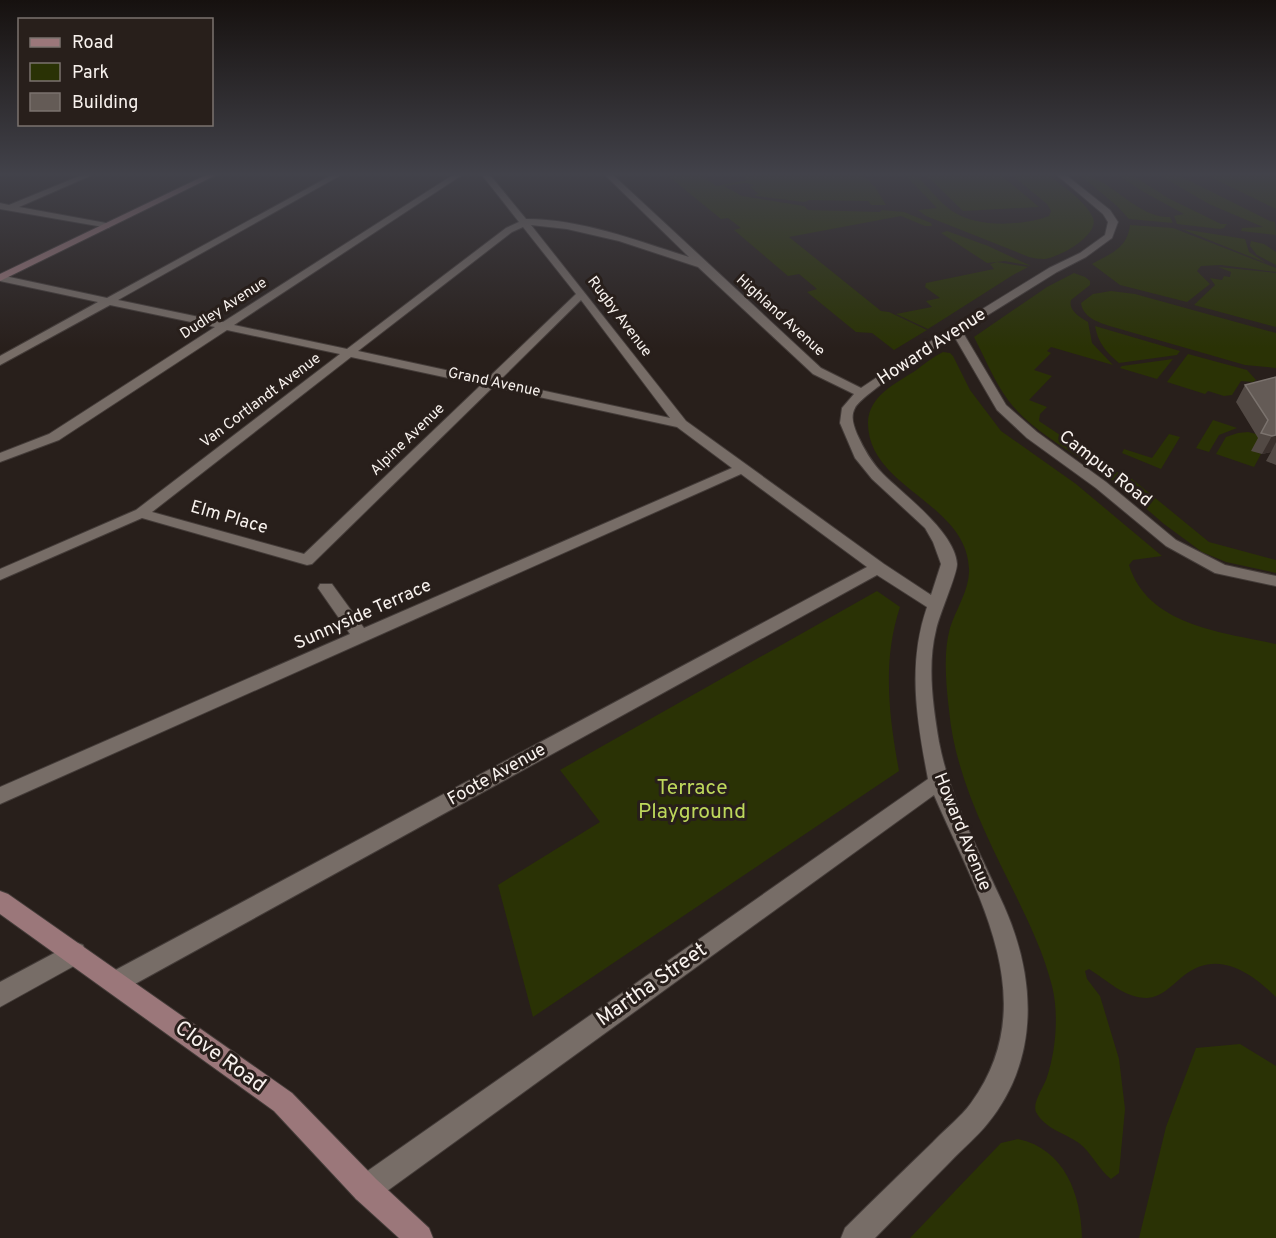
<svg xmlns="http://www.w3.org/2000/svg" width="1276" height="1238" font-family="Overpass,sans-serif">
<rect width="100%" height="100%" fill="#281f1b"/>
<path fill="#2a3205" d="M667,175H700L716,186L748,180L745,176L739,175H863L875,187L886,205H871L868,201L809,200L804,202L756,196L754,195L759,194L750,187L754,185L745,183L724,186L742,196L804,206L808,210L880,212L882,210L904,212L931,223L932,226H925L901,216L789,237L881,311L889,312L927,330L894,350L872,333L856,332L807,292L817,289L799,274L788,276L734,230L741,228L728,218L721,219Z
M905,175H916C927,186 939,202 952,211C977,228 1022,226 1049,216L1051,211L1047,204L1012,175H1049C1062,186 1086,201 1093,218C1100,235 1057,259 1043,259C1039,259 1033,258 1029,257L926,216L918,210L937,208Z
M926,175H1001L1039,207L963,211Z
M1080,175C1108,175 1137,219 1170,217L1173,223L1129,219L1117,206Z
M1118,175H1132L1168,198L1221,224H1227L1224,228L1220,229L1177,224L1174,216L1184,214L1142,191Z
M1159,175H1178L1270,221L1275,222L1276,235L1241,231L1242,228L1263,227L1209,204Z
M1206,175H1276V209Z
M1130,225L1173,228L1276,268V272L1221,265L1201,266L1197,271L1210,284L1187,302L1120,285L1092,264C1111,253 1127,249 1130,225Z
M1182,229L1245,239L1249,252L1266,263Z
M947,231L988,246L1031,266L1005,261L987,263L941,233Z
M1251,241L1264,244L1276,252V265L1257,255L1250,246Z
M997,262L1028,267L1013,275L928,329L896,314L932,307L926,301L940,298L925,287L926,283L994,269L990,264Z
M1218,267L1276,273V327L1194,305L1215,285L1210,278L1222,280L1224,276L1230,277L1231,272Z
M1074,273L1085,277L1090,281V285L1071,300C1068,310 1079,317 1088,322L1092,343L1113,365L1051,347L1047,351L1051,353L1034,370L1052,376L1029,400L1047,407L1040,414L1039,421L1093,457L1085,462C1058,443 1027,426 1008,400C994,381 985,358 974,337L1047,287Z
M1111,291L1135,294L1276,333V368L1245,365L1113,327C1100,323 1083,318 1081,303L1093,294Z
M1095,326L1180,351L1177,355L1119,363C1106,352 1098,343 1095,326Z
M943,352L950,353L953,356L970,390L1001,431L1076,484L1162,556L1133,560L1129,565C1148,626 1222,632 1276,644V997C1250,972 1217,948 1182,977C1171,986 1162,997 1147,998C1124,998 1107,980 1089,969L1085,971L1087,979L1100,996L1119,1059L1125,1109L1119,1173L1111,1179C1098,1169 1092,1153 1079,1143C1065,1133 1045,1129 1036,1112C1032,1102 1044,1087 1047,1077C1056,1050 1059,1013 1052,986C1044,954 1030,925 1016,896C987,837 955,776 949,710C946,684 943,653 950,628C956,609 970,589 969,569C967,502 867,488 868,422C869,396 896,383 915,371C924,364 933,357 943,352Z
M1188,354L1247,370L1256,380L1253,382L1241,381L1232,395L1224,396L1208,391L1205,394L1167,382Z
M1173,359L1157,379L1120,368L1122,366Z
M1213,420L1237,428L1219,435L1209,452L1196,448Z
M1248,432L1269,437L1252,450L1261,454L1254,467L1216,454L1226,437L1238,433Z
M1169,434L1180,437L1161,469L1122,453L1124,449L1152,458Z
M1096,462L1132,479L1209,542L1276,560V573L1226,562L1202,552L1164,524L1119,485L1088,464Z
M877,591L900,607C882,661 889,716 899,771L533,1017L498,885L600,822L560,770Z
M1240,1044L1276,1066V1238H1139L1166,1127L1196,1048Z
M1018,1139C1065,1149 1081,1195 1082,1238H910L1001,1143Z"/>
<g fill="none" stroke-linecap="round" stroke-linejoin="round">
<g stroke="#443c39" stroke-width="2">
<path id="minor" d="M82,175H92L19,207L106,223L109,224V228L0,209V203L9,205Z
M332,175H341L118,300L223,322L453,175H462L234,325L347,349L506,228L519,222L482,175H490L526,219C582,219 637,241 689,257L605,175H613L821,368L861,388L937,337L1049,268L1080,253L1105,235L1108,222L1103,214L1057,175H1066L1110,210L1118,222L1112,238L1086,257L1057,272L962,331L1006,405L1037,432L1106,482L1176,540L1225,565L1276,576V586L1215,573L1166,546L1096,488L1027,438L997,410L954,336C936,347 862,394 855,408C850,417 854,426 857,434C864,449 871,462 883,474C904,495 955,532 957,564C957,575 939,615 936,630C927,666 933,706 939,742C950,800 980,852 1004,906C1036,978 1040,1059 988,1123C977,1137 962,1149 950,1162C925,1187 900,1213 875,1238H841L845,1228C874,1199 904,1170 933,1142C945,1129 961,1117 971,1103C1045,1001 977,895 934,795L376,1199L366,1203L356,1199L352,1189L356,1179L928,779C917,721 907,665 927,607L877,575L124,990L116,993L108,990L104,982L108,974L867,567L741,474L0,804V787L350,634L318,588L320,584H332L364,628L732,468L677,427L493,387L312,564L307,565L142,518L0,580V569L136,510L340,354L227,330L59,440L0,462V453L49,434L215,327L110,305L0,365V356L98,302L0,281V275L107,298ZM531,225L567,229L619,241L698,267L813,374L854,394L842,408L840,423L855,458L872,479L925,528L933,542L941,564L931,595L884,564L686,421ZM523,227L576,294L487,379L358,351L512,232ZM581,300L670,418L499,381ZM351,357L481,385L304,554L152,512Z
M75,942L83,945L86,953L83,961L0,1007V982Z"/>
</g>
<g stroke="#443c39" stroke-width="2">
<path id="secondary" d="M206,175H216L0,281V274Z
M0,891L8,894L292,1093L376,1179L429,1228L433,1238H399L356,1199L274,1111L0,914Z"/>
</g>
<use href="#minor" fill="#776d67" fill-rule="evenodd"/>
<use href="#secondary" fill="#9b777a" fill-rule="evenodd"/>
</g>
<path fill="#524944" d="M1276,377V465L1266,461L1271,452L1262,454L1251,451L1258,438L1236,402L1245,385Z"/>
<path fill="#3a302c" d="M1276,435V442L1271,452L1262,454L1272,436Z"/>
<path fill="#645b56" stroke="#7b736e" stroke-width="1.5" d="M1276,377V435L1272,436L1261,433L1268,420L1245,385Z"/>
<linearGradient id="sky" x2="0" y2="1"><stop stop-color="#16110f"/><stop offset="0.5" stop-color="#42424a"/><stop offset="1" stop-color="#42424a" stop-opacity="0"/></linearGradient>
<rect width="1276" height="348" fill="url(#sky)"/>
<g text-anchor="middle" dominant-baseline="central" stroke-width="6" stroke-linejoin="round" paint-order="stroke">
<g font-size="15" fill="#f8f2ee" stroke="#281f1b">
<text transform="translate(224 309) rotate(-33)">Dudley Avenue</text>
<text transform="translate(780 316) rotate(42)">Highland Avenue</text>
<text transform="translate(619 317) rotate(53)">Rugby Avenue</text>
<text transform="translate(494 383) rotate(12)">Grand Avenue</text>
<text transform="translate(261 401) rotate(-37)">Van Cortlandt Avenue</text>
<text transform="translate(408 440) rotate(-44)">Alpine Avenue</text>
</g>
<g font-size="18" fill="#f8f2ee" stroke="#281f1b">
<text transform="translate(932 347) rotate(-33)">Howard Avenue</text>
<text transform="translate(1105 469) rotate(38)">Campus Road</text>
<text transform="translate(229 518) rotate(16)">Elm Place</text>
<text transform="translate(363 615) rotate(-24)">Sunnyside Terrace</text>
<text transform="translate(497 775) rotate(-29)">Foote Avenue</text>
<text transform="translate(962 832) rotate(68)">Howard Avenue</text>
</g>
<g font-size="21" fill="#bdd75b" stroke="#281f1b">
<text x="692" y="788">Terrace<tspan x="692" dy="24">Playground</tspan></text>
</g>
<g font-size="21" fill="#f8f2ee" stroke="#281f1b">
<text transform="translate(652 985) rotate(-35)">Martha Street</text>
<text transform="translate(220 1057) rotate(36)">Clove Road</text>
</g>
</g>
<rect x="18" y="18" width="195" height="108" fill="#281f1b" stroke="#7b736f" stroke-width="1.5"/>
<rect x="30" y="38" width="30" height="9" fill="#9b777a" stroke="#7b736f" stroke-width="1.5"/>
<text x="72" y="48" font-size="18" fill="#f8f2ee">Road</text>
<rect x="30" y="63" width="30" height="18" fill="#2a3205" stroke="#7b736f" stroke-width="1.5"/>
<text x="72" y="78" font-size="18" fill="#f8f2ee">Park</text>
<rect x="30" y="93" width="30" height="18" fill="#645b56" stroke="#7b736f" stroke-width="1.5"/>
<text x="72" y="108" font-size="18" fill="#f8f2ee">Building</text>
</svg>
